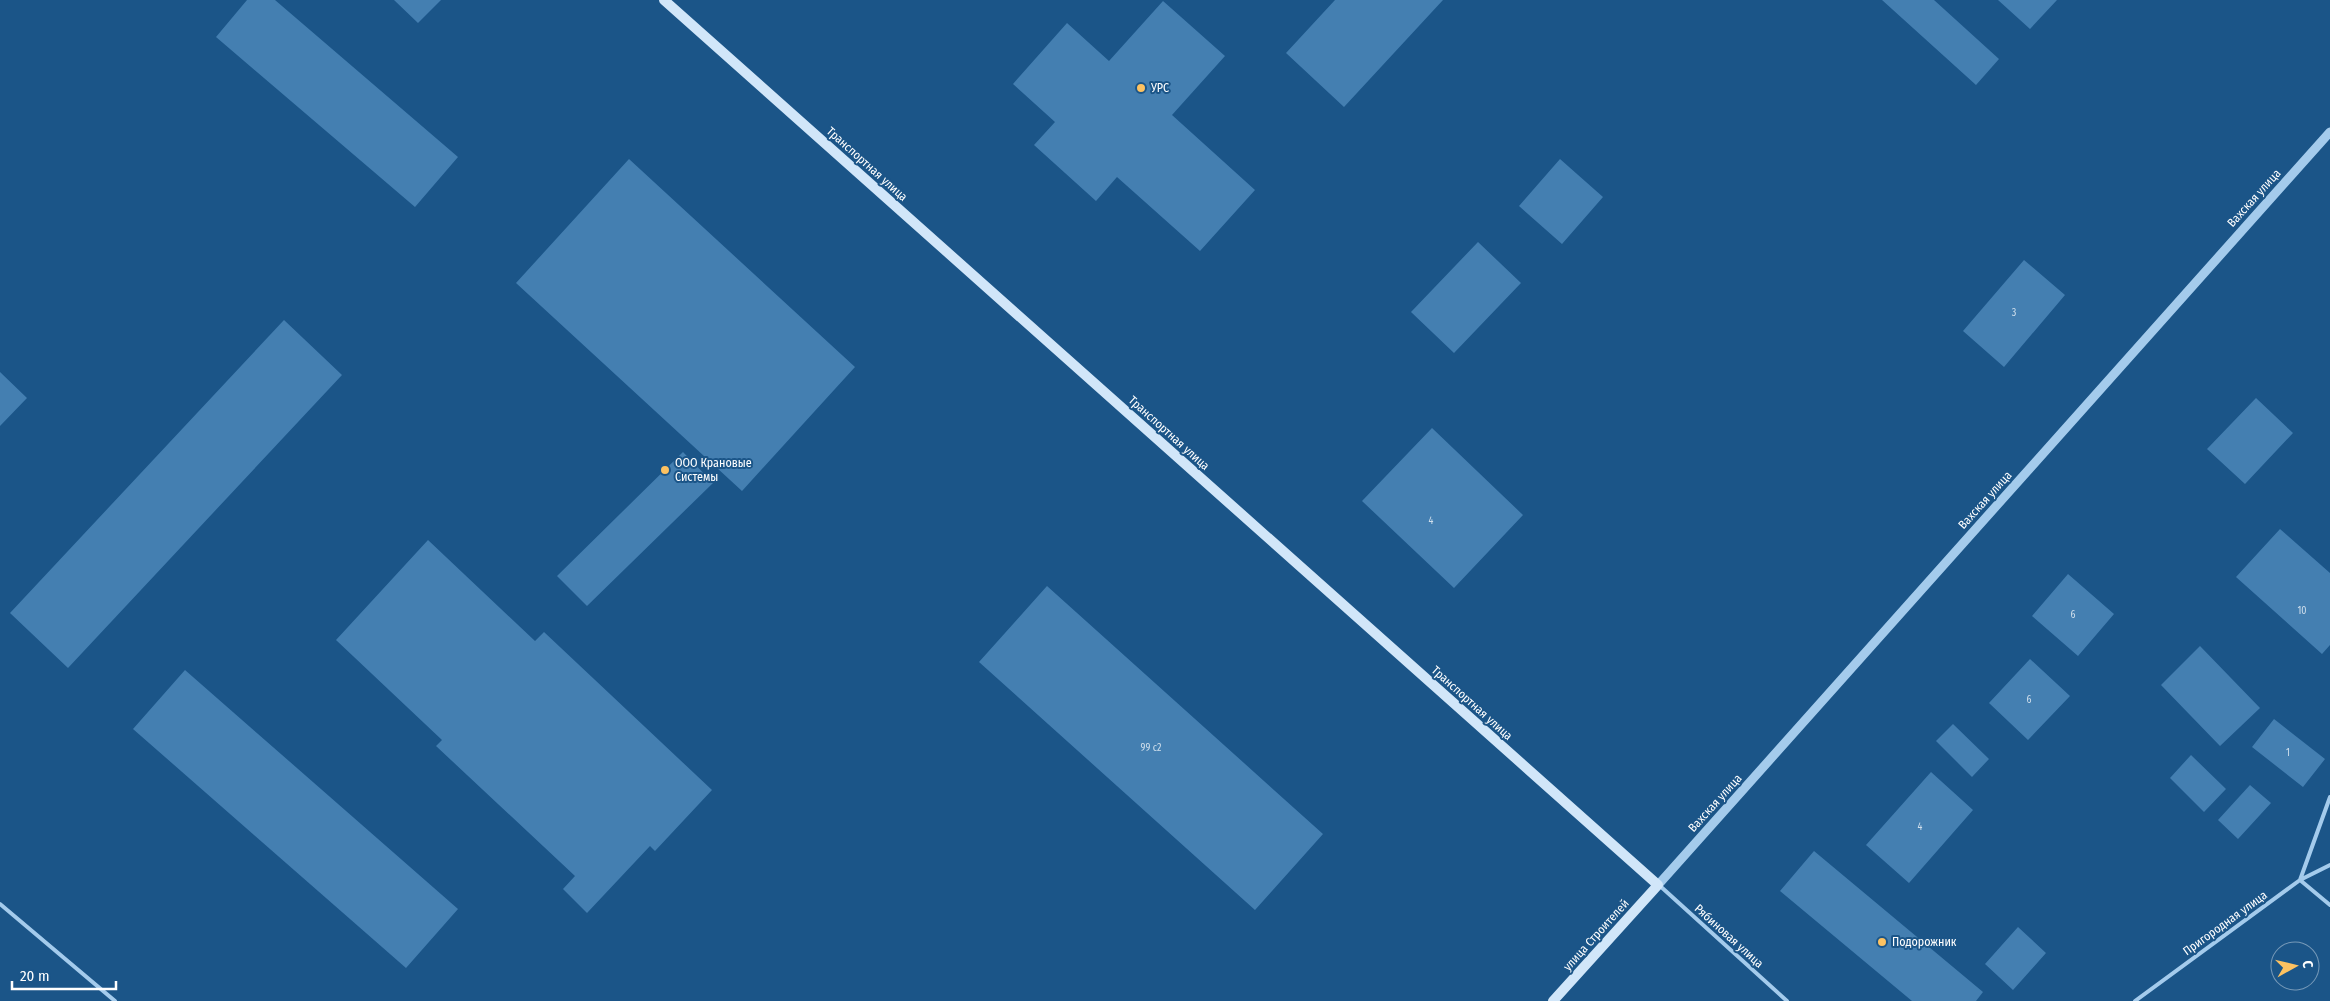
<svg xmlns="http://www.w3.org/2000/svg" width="2330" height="1001" font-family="'Fira Sans Condensed',sans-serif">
<rect width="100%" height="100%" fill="#1b5588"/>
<path fill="#447fb1" d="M247,0H275L458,157L415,207L216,37Z
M394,0H441L418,23Z
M1335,0H1443L1344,107L1286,53Z
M1882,0H1934L1999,59L1976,85Z
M1998,0H2057L2030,29Z
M1163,1L1225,56L1172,115L1255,190L1200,251L1117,177L1096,201L1034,145L1055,122L1013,84L1067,23L1109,61Z
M629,159L855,367L742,491L516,283Z
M1560,159L1603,197L1562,244L1519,206Z
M1478,242L1521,283L1454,353L1411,312Z
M2024,260L2065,295L2004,367L1963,331Z
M284,320L342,375L68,668L10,613Z
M0,372L27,398L0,426Z
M2256,398L2293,433L2245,484L2207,449Z
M1432,428L1523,515L1454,588L1362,501Z
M683,452L713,483L587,606L557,576Z
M2280,529L2330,573V645L2322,654L2236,577Z
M428,540L535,641L544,632L712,790L655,851L650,846L587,913L563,889L575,876L436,746L442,740L336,640Z
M2068,574L2114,614L2078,656L2032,616Z
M1047,586L1323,834L1255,910L979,662Z
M2200,646L2260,708L2220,746L2161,685Z
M2030,659L2070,696L2028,740L1989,703Z
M185,670L458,909L406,968L133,729Z
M2274,719L2325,759L2303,787L2252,747Z
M1953,724L1989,759L1972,777L1936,741Z
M2191,755L2226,789L2204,812L2170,778Z
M1931,772L1973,810L1909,883L1866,845Z
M2250,785L2271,803L2238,839L2218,820Z
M1814,851L1983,992L1976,1001H1912L1780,891Z
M2018,927L2046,953L2013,990L1985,964Z"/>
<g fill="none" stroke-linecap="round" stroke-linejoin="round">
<path stroke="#a4cbec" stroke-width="4" d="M2330,797L2300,880L2330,905
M1659,885L1787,1001
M0,904L115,1001
M2135,1001L2300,880L2330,865"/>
<path stroke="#a4cbec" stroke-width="9" d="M1658,885L2330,132"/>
<path stroke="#d1e6f9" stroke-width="10" d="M664,0L1658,885L1553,1001"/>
</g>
<g fill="#fdc261" stroke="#1b5588" stroke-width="2">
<circle cx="1141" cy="88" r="5"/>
<circle cx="665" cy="470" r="5"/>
<circle cx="1882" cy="942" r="5"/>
</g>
<g text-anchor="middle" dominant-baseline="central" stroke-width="4" stroke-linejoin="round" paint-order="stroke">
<g font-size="10" fill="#d0dfec">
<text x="2014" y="313">3</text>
<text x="1431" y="521">4</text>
<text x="2302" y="611">10</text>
<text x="2073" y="615">6</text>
<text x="2029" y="700">6</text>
<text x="1151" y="748">99 с2</text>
<text x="2288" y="753">1</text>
<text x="1920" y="827">4</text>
</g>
<g font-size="12" fill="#fff" stroke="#1b5588" text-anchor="start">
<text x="1151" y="88">УРС</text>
<text x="675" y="463">ООО Крановые<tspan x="675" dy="14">Системы</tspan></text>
<text x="1892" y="942">Подорожник</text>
</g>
<g font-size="12" fill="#fff" stroke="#1b5588">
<text transform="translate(867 164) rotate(42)">Транспортная улица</text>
<text transform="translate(2254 198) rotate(-48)">Вахская улица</text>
<text transform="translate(1169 433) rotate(42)">Транспортная улица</text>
<text transform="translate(1985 500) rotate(-48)">Вахская улица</text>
<text transform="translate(1472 703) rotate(42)">Транспортная улица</text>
<text transform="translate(1715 803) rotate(-48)">Вахская улица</text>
<text transform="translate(2225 923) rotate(-36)">Пригородная улица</text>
<text transform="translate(1596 935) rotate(-48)">улица Строителей</text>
<text transform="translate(1729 936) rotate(42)">Рябиновая улица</text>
</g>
</g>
<g transform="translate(2295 966) rotate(82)"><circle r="24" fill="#1b5588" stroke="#7699b8"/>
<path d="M0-4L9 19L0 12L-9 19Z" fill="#fdc261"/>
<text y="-8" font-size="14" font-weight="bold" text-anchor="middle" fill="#ffffff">С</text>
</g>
<path d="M12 981v8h104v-8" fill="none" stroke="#ffffff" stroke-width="2.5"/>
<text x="20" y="981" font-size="15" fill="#ffffff" stroke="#1b5588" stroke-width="4" paint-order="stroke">20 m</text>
</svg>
